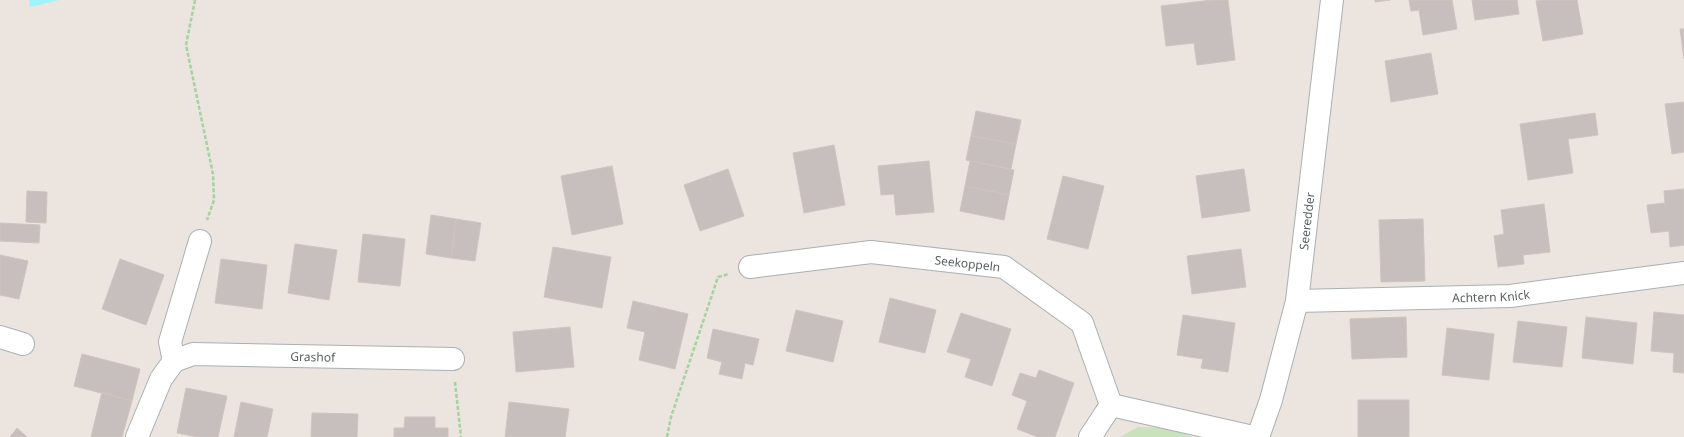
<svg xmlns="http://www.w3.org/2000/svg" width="1684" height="437" font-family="'Noto Sans',sans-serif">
<rect width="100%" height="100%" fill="#ebe4df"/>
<path fill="#c9e2bc" d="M1138,427L1173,428L1192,437H1120Z"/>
<path fill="#a0f2fb" d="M29,0H59L30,7Z"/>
<path fill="#c6bfbd" stroke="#cfc4be" d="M1212,0H1228L1235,60L1197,65L1194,43L1166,46L1161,6Z
M1375,0H1390L1375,2Z
M1409,0H1452L1457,29L1423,35L1419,10L1411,11Z
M1472,0H1517L1519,14L1475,20Z
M1542,0H1577L1583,34L1543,41L1536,1Z
M1680,29H1684V59Z
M1431,53L1438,94L1391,102L1385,61Z
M1684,102V152L1672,154L1665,104Z
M976,111L1021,120L1016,144L971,136Z
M1595,113L1598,135L1568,139L1573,173L1528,180L1520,124Z
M971,136L1016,144L1011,169L966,160Z
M834,145L845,205L804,213L793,153Z
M929,161L934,212L896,215L894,194L881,195L878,166Z
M970,161L1014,170L1009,195L965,186Z
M612,166L623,224L572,235L561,176Z
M728,169L744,216L700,231L684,185Z
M1244,169L1250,211L1202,218L1196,176Z
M1063,176L1104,186L1088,249L1047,239Z
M965,186L1009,195L1004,220L960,211Z
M1684,189V245L1670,247L1669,231L1651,233L1647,205L1665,203L1664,191Z
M27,191L47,192L46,223L26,222Z
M1544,204L1550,252L1523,255L1524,264L1498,267L1494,236L1504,234L1501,210Z
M431,215L456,219L451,258L426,254Z
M456,219L481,223L475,261L451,258Z
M1423,219L1425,281L1381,282L1379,220Z
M0,223L40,225L39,243L0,241Z
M363,234L405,239L400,286L358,282Z
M295,244L337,250L329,300L288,293Z
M553,247L611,257L602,308L544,297Z
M1241,249L1246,287L1192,294L1187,256Z
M0,255L28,261L19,299L0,295Z
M120,259L164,275L146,325L102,309Z
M221,259L267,265L262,309L215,303Z
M890,298L936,310L925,353L879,342Z
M633,301L688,314L675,369L639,360L645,332L627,328Z
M796,310L843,321L833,362L786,351Z
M1654,312L1684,315V373L1673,372L1674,353L1651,351Z
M961,313L1011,329L992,386L965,377L971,359L947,352Z
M1183,315L1235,323L1228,372L1201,368L1203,359L1177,355Z
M1406,317L1407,357L1352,359L1350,319Z
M1586,317L1637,323L1633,364L1582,358Z
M1518,321L1567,327L1562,367L1513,362Z
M570,327L574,367L516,372L513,332Z
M1447,328L1494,334L1489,380L1442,375Z
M713,329L759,339L753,365L745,363L742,379L719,374L722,362L707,358Z
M82,354L140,369L132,401L74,386Z
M1039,370L1074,383L1055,437H1038L1017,429L1027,401L1012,395L1020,373L1036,378Z
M186,388L227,396L218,437H198L177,433Z
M102,392L132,401L122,437H91Z
M1358,400H1409V437H1358Z
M241,402L273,409L267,437H234Z
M509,402L569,409L565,437H505Z
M312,413L358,414L357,437H311Z
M405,417H435V428H448V437H394V428H404Z
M17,428L27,437H10Z"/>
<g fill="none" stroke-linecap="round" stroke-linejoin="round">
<g stroke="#abb0b2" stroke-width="24">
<g id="minor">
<path id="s1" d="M750,267L871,252L1004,267L1082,323L1111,405L1090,437"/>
<path id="s2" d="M1297,301L1510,296L1684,273"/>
<path d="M0,337L23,344"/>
<path d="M174,361L170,342L200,241"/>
<path d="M1111,405L1253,437"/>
<path id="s3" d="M137,437L161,379L174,361L193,354L453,359"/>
<path id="s4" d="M1258,437L1271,400L1297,301L1332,0"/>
</g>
</g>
<path stroke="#a4d3a0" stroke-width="2.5" stroke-dasharray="4 2" stroke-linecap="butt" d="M195,0L186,45L213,174L214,200L207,220
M455,382L461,437
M667,437L671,417L718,277L729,274"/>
<use href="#minor" stroke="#fff" stroke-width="22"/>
</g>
<g text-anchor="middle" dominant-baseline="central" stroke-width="3" stroke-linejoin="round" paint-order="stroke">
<g font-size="12" fill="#585e60" stroke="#fff">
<text stroke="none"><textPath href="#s4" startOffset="222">Seeredder</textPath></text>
<text stroke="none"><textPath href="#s1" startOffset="219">Seekoppeln</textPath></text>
<text stroke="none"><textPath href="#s2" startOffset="194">Achtern Knick</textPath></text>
<text stroke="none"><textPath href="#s3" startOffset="225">Grashof</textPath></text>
</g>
</g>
</svg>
